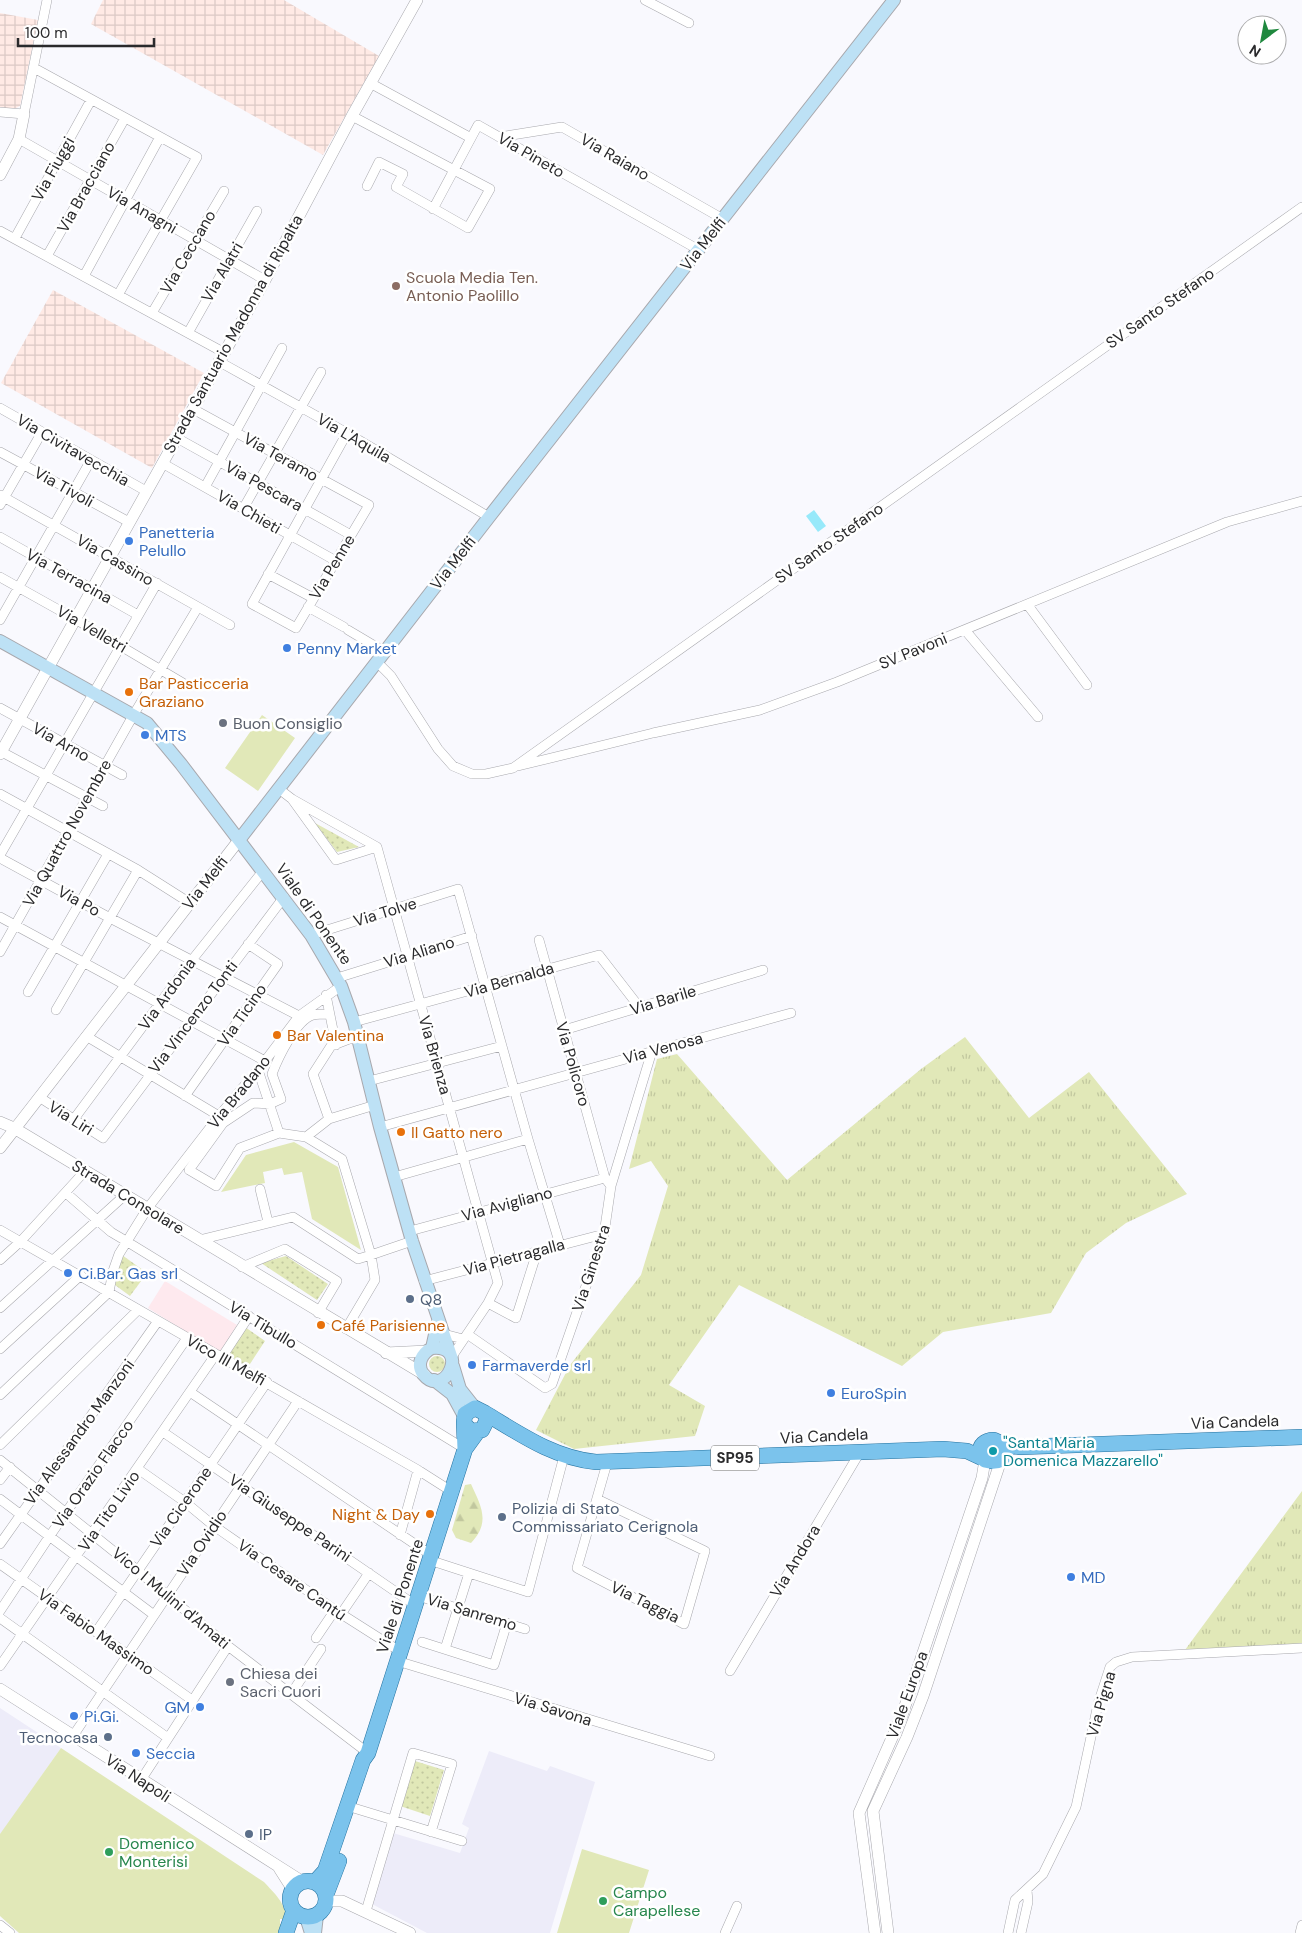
<svg xmlns="http://www.w3.org/2000/svg" width="1302" height="1933" font-family="'DM Sans',sans-serif">
<defs>
<pattern id="industrial-grid" width="8" height="8" patternUnits="userSpaceOnUse" patternTransform="scale(1.25)"><rect width="8" height="8" fill="#ffeae5"/><path d="M0 4h8M4 0v8" fill="none" stroke="#dbc9c5"/></pattern>
<pattern id="grass-tufts" width="24" height="20" patternUnits="userSpaceOnUse" patternTransform="scale(1.25)"><rect width="24" height="20" fill="#e1e8b8"/><path d="M3 7l-1-3M5 7V3M7 7l1-3M15 17l-1-3M17 17v-4M19 17l1-3" fill="none" stroke="#c1c79e"/></pattern>
<pattern id="forest-firs" width="22" height="20" patternUnits="userSpaceOnUse" patternTransform="scale(1.25)"><rect width="22" height="20" fill="#e1e8b8"/><path d="M5 1l3.5 6h-7zM16 11l3.5 6h-7z" fill="#c1c79e"/></pattern>
<pattern id="garden-dots" width="8" height="8" patternUnits="userSpaceOnUse" patternTransform="scale(1.25)"><rect width="8" height="8" fill="#e1e8b8"/><path d="M2 2h.1M6 6h.1" fill="none" stroke="#c1c79e" stroke-width="1.8" stroke-linecap="round"/></pattern>
</defs>
<rect width="100%" height="100%" fill="#f9f9fe"/>
<path fill="#fee9ee" d="M165,1281L237,1325L220,1353L148,1308Z"/>
<path fill="url(#industrial-grid)" d="M103,0H284L379,56L323,155L91,24Z
M0,13L38,20L20,106L12,110L0,108Z
M53,290L204,373L152,468L1,383Z"/>
<path fill="#edecf9" d="M0,1708L61,1748L0,1835Z
M489,1751L547,1771L550,1766L595,1782L550,1933H427L372,1904L393,1833L460,1853L469,1828L462,1824Z"/>
<path fill="url(#grass-tufts)" d="M965,1037L1029,1118L1089,1072L1187,1194L1126,1223L1086,1253L1051,1313L943,1332L902,1366L739,1285L669,1385L705,1406L695,1436L574,1449L536,1430L570,1365L641,1275L668,1186L651,1161L629,1169L657,1059L677,1054L787,1180L921,1069Z
M1302,1491V1644L1182,1654Z"/>
<path fill="url(#forest-firs)" d="M471,1484C481,1506 491,1522 471,1543L456,1538L452,1530L465,1485Z"/>
<path fill="#e1e8b8" d="M262,715L295,738L258,791L225,768Z
M294,1142L338,1167L361,1250L312,1219L302,1172L284,1175L282,1168L263,1172L265,1183L221,1192L246,1155Z
M61,1748L264,1882C274,1893 286,1903 286,1919H280V1924H287L281,1933H19L0,1916V1834Z
M582,1849L649,1870L629,1933H557Z"/>
<path fill="url(#garden-dots)" d="M315,823L359,847L337,852Z
M122,1255L147,1273L130,1296L115,1285L116,1272Z
M286,1256L328,1284L317,1300L261,1263Z
M245,1327L265,1341L248,1367L227,1354Z
M429 1364a8 8 0 1 1 16 0a8 8 0 1 1-16 0Z
M415,1761L444,1770L430,1816L400,1806Z"/>
<path fill="#97e9fa" d="M814,510L826,526L818,532L806,516Z"/>
<g fill="none" stroke-linecap="round" stroke-linejoin="round">
<g stroke="#a8a8ad" stroke-width="10">
<path id="minor" d="M645,0L689,23
M34,68L197,157L118,295
M370,83L471,138
M0,112L24,114L47,0
M352,116L490,189L468,228L396,187L403,174L379,162L367,186
M499,137L562,127L723,219
M19,139L265,280
M433,209L478,125L699,250
M0,231L223,352
M15,238L91,100
M47,256L125,118
M84,276L160,137
M152,313L224,191
M188,333L257,211
M218,361L347,433L489,517
M0,408L146,491
M193,409C252,441 310,473 369,505L296,628L252,604L347,433
M177,438L351,535
M0,452L129,522
M162,463L336,561
M205,487L282,348
M0,495L230,625
M0,505L42,432
M243,509L321,372
M0,537L138,615
M268,574L313,598
M0,577L75,619L183,683
M1027,604L1087,685
M308,607L344,627
M0,620L91,460
M348,630L385,652
M965,630L1038,717
M377,662L391,676L438,749L453,766L472,774H486L513,768L1302,207
M0,708L122,775
M0,751L103,806
M518,766L653,733L760,710L837,682L1227,522L1302,501
M279,789L292,799L377,847
M0,794L138,870L190,903
M292,799L336,860L377,847
M377,847L498,1283L488,1303L451,1358
M0,855L157,583
M0,858L110,918L299,1016
M0,917L265,1061
M311,935L458,889L528,1139L560,1245
M539,940L605,1178L611,1186
M0,952L134,714L198,607
M337,978L472,936
M28,992L108,854
M326,995L336,1045
M56,1010L138,870
M329,1014C324,1014 318,1014 313,1015C296,1020 278,1058 272,1074L281,1099L270,1104L253,1103L223,1123L189,1170L216,1186L240,1148L279,1133L306,1137L329,1119L375,1105
M354,1022L599,955L640,1008
M564,1030L763,970
M86,1036L219,1116
M258,1070L279,1133
M369,1081L502,1046
M185,1096L278,964L248,944
M39,1097L103,1138L284,897
M74,1119L192,960L263,871
M329,1119L313,1074L331,1046L357,1036
M380,1127L791,1013
M306,1137L342,1159L371,1255L412,1241
M394,1177L528,1139
M260,1189L268,1222
M66,1193L111,1232L126,1241L465,1449
M0,1230L418,1470L451,1491
M410,1231L605,1178
M199,1240L293,1217L358,1259L371,1255L375,1280L346,1329
M0,1260L21,1241L85,1171
M242,1267L285,1249L337,1281L318,1313
M424,1281L604,1234
M488,1303L516,1318L537,1252
M0,1308L125,1195
M444,1334L463,1339
M467,1334L545,1388L552,1384L604,1234L611,1186L652,1051
M0,1349L81,1275
M222,1357L249,1316
M190,1392L431,1555
M0,1395L109,1292L113,1271L119,1254L147,1209L219,1116L265,1061L299,1016L341,986
M163,1432L415,1605
M0,1445L138,1310
M0,1460L137,1570L228,1646L368,1753
M138,1469L185,1502L214,1526L335,1610L401,1652
M0,1480L10,1467
M0,1499L154,1615
M597,1499L705,1551L684,1624L577,1568L607,1463
M400,1535L418,1470
M0,1544L158,1321
M429,1560L528,1592L564,1456
M0,1564L192,1700
M418,1596L525,1629
M0,1611L49,1537L187,1338
M341,1614L369,1573
M0,1618L168,1738
M96,1632L267,1382
M316,1638L335,1610
M422,1642L494,1665L507,1623
M445,1649L469,1573
M397,1661L710,1756
M0,1666L216,1354
M730,1671L860,1452
M291,1694L321,1649
M73,1736L298,1401
M141,1780L228,1646
M347,1806L462,1841
M366,1911L413,1753L452,1764L431,1832
M0,1925L10,1933
M725,1933L737,1906
M1008,1933L1015,1900L1043,1874L1076,1807L1098,1704L1110,1667L1116,1662L1132,1657L1302,1648
M1021,1933L1028,1902L1027,1890
M1300,1933L1302,1925"/>
</g>
<g stroke="#a8a8ad" stroke-width="12">
<path id="tertiary" d="M0,175L19,139L24,114
M0,754L265,280L352,116L417,0
M0,1122L14,1128L425,1375
M0,1148L239,840
M386,1353L427,1351
M0,1689L303,1882
M279,1868L293,1890
M327,1901H342L410,1933
M875,1933L859,1813L902,1715L982,1478L985,1460
M888,1933L873,1811L907,1737L923,1696L1001,1460"/>
</g>
<g stroke="#a8a8ad" stroke-width="14">
<path id="secondary" d="M0,641L147,723L181,764L311,935L341,986L354,1022L380,1127L412,1241L451,1356
M239,840L489,517L894,0
M432,1348C471,1344 445,1401 423,1374C416,1364 422,1353 432,1348L438,1321
M453,1366L460,1389L475,1408
M434,1380L452,1394L464,1416
M306,1917L311,1933
M315,1933L317,1915"/>
</g>
<g stroke="#2573a0" stroke-width="16">
<path id="primary" d="M485,1413C520,1434 554,1458 596,1462L943,1449L967,1451L982,1458
M465,1425L471,1431L482,1430L487,1420L485,1413L475,1408L465,1414L464,1422L465,1449
M994,1440L1005,1445C1011,1460 996,1463 985,1460L980,1454C979,1445 985,1440 994,1440Z
M1005,1445L1020,1447L1302,1437
M290 1899a18 18 0 1 1 36 0a18 18 0 1 1-36 0Z
M315,1882L325,1871L363,1760L368,1753L465,1449L478,1431
M326,1895L339,1861
M286,1933L294,1910"/>
</g>
<use href="#minor" stroke="#fff" stroke-width="9"/>
<use href="#tertiary" stroke="#fff" stroke-width="11"/>
<use href="#secondary" stroke="#bde1f5" stroke-width="12"/>
<use href="#primary" stroke="#7bc3ec" stroke-width="15"/>
</g>
<circle fill="#8d6e63" stroke="#fff" stroke-width="2" cx="396" cy="286" r="5"/>
<g fill="#3f7fe0" stroke="#fff" stroke-width="2">
<circle cx="129" cy="541" r="5"/>
<circle cx="287" cy="648" r="5"/>
<circle cx="145" cy="735" r="5"/>
<circle cx="68" cy="1273" r="5"/>
<circle cx="472" cy="1365" r="5"/>
<circle cx="831" cy="1393" r="5"/>
<circle cx="1071" cy="1577" r="5"/>
<circle cx="200" cy="1707" r="5"/>
<circle cx="74" cy="1716" r="5"/>
<circle cx="136" cy="1753" r="5"/>
</g>
<g fill="#e8710a" stroke="#fff" stroke-width="2">
<circle cx="129" cy="692" r="5"/>
<circle cx="277" cy="1035" r="5"/>
<circle cx="401" cy="1132" r="5"/>
<circle cx="321" cy="1325" r="5"/>
<circle cx="430" cy="1514" r="5"/>
</g>
<g fill="#6b7280" stroke="#fff" stroke-width="2">
<circle cx="223" cy="723" r="5"/>
<circle cx="230" cy="1682" r="5"/>
</g>
<g fill="#5c6f8a" stroke="#fff" stroke-width="2">
<circle cx="410" cy="1299" r="5"/>
<circle cx="502" cy="1517" r="5"/>
<circle cx="108" cy="1737" r="5"/>
<circle cx="249" cy="1834" r="5"/>
</g>
<circle fill="#0f9aa8" stroke="#fff" stroke-width="2" cx="993" cy="1451" r="5"/>
<g fill="#2e9e5b" stroke="#fff" stroke-width="2">
<circle cx="109" cy="1852" r="5"/>
<circle cx="603" cy="1901" r="5"/>
</g>
<g text-anchor="middle" dominant-baseline="central" stroke-width="5" stroke-linejoin="round" paint-order="stroke">
<rect fill="#fff" stroke="#6a6a6b" stroke-width="1" x="711" y="1445.5" width="48" height="25" rx="4"/>
<g font-size="15" font-weight="bold" fill="#2a2a2c">
<text x="735" y="1458">SP95</text>
</g>
<g font-size="16" fill="#2a2a2c" stroke="#fff">
<text transform="translate(531 155) rotate(30)">Via Pineto</text>
<text transform="translate(615 157) rotate(30)">Via Raiano</text>
<text transform="translate(53 169) rotate(-61)">Via Fiuggi</text>
<text transform="translate(86 187) rotate(-61)">Via Bracciano</text>
<text transform="translate(142 210) rotate(30)">Via Anagni</text>
<text transform="translate(703 244) rotate(-52)">Via Melfi</text>
<text transform="translate(188 252) rotate(-60)">Via Ceccano</text>
<text transform="translate(222 272) rotate(-60)">Via Alatri</text>
<text transform="translate(1160 308) rotate(-35)">SV Santo Stefano</text>
<text transform="translate(233 334) rotate(-61)">Strada Santuario Madonna di Ripalta</text>
<text transform="translate(354 438) rotate(30)">Via L'Aquila</text>
<text transform="translate(73 450) rotate(30)">Via Civitavecchia</text>
<text transform="translate(281 457) rotate(29)">Via Teramo</text>
<text transform="translate(264 486) rotate(29)">Via Pescara</text>
<text transform="translate(64 487) rotate(29)">Via Tivoli</text>
<text transform="translate(249 512) rotate(30)">Via Chieti</text>
<text transform="translate(829 543) rotate(-35)">SV Santo Stefano</text>
<text transform="translate(115 560) rotate(30)">Via Cassino</text>
<text transform="translate(453 563) rotate(-52)">Via Melfi</text>
<text transform="translate(332 567) rotate(-59)">Via Penne</text>
<text transform="translate(69 576) rotate(29)">Via Terracina</text>
<text transform="translate(92 629) rotate(30)">Via Velletri</text>
<text transform="translate(913 651) rotate(-22)">SV Pavoni</text>
<text transform="translate(61 742) rotate(29)">Via Arno</text>
<text transform="translate(67 833) rotate(-61)">Via Quattro Novembre</text>
<text transform="translate(205 883) rotate(-52)">Via Melfi</text>
<text transform="translate(79 901) rotate(29)">Via Po</text>
<text transform="translate(385 912) rotate(-17)">Via Tolve</text>
<text transform="translate(314 914) rotate(55)">Viale di Ponente</text>
<text transform="translate(419 952) rotate(-17)">Via Aliano</text>
<text transform="translate(509 980) rotate(-16)">Via Bernalda</text>
<text transform="translate(167 994) rotate(-54)">Via Ardonia</text>
<text transform="translate(663 1000) rotate(-17)">Via Barile</text>
<text transform="translate(242 1015) rotate(-55)">Via Ticino</text>
<text transform="translate(193 1017) rotate(-53)">Via Vincenzo Tonti</text>
<text transform="translate(663 1048) rotate(-15)">Via Venosa</text>
<text transform="translate(435 1055) rotate(74)">Via Brienza</text>
<text transform="translate(573 1064) rotate(74)">Via Policoro</text>
<text transform="translate(239 1092) rotate(-51)">Via Bradano</text>
<text transform="translate(71 1118) rotate(32)">Via Liri</text>
<text transform="translate(128 1197) rotate(31)">Strada Consolare</text>
<text transform="translate(507 1204) rotate(-15)">Via Avigliano</text>
<text transform="translate(514 1257) rotate(-15)">Via Pietragalla</text>
<text transform="translate(591 1268) rotate(-72)">Via Ginestra</text>
<text transform="translate(263 1325) rotate(31)">Via Tibullo</text>
<text transform="translate(226 1360) rotate(29)">Vico III Melfi</text>
<text transform="translate(1235 1422) rotate(-2)">Via Candela</text>
<text transform="translate(79 1432) rotate(-54)">Via Alessandro Manzoni</text>
<text transform="translate(824 1436) rotate(-3)">Via Candela</text>
<text transform="translate(93 1474) rotate(-55)">Via Orazio Flacco</text>
<text transform="translate(181 1507) rotate(-55)">Via Cicerone</text>
<text transform="translate(109 1511) rotate(-55)">Via Tito Livio</text>
<text transform="translate(290 1518) rotate(34)">Via Giuseppe Parini</text>
<text transform="translate(202 1543) rotate(-56)">Via Ovidio</text>
<text transform="translate(795 1561) rotate(-59)">Via Andora</text>
<text transform="translate(292 1580) rotate(35)">Via Cesare Cantú</text>
<text transform="translate(400 1596) rotate(-72)">Viale di Ponente</text>
<text transform="translate(171 1598) rotate(40)">Vico I Mulini d'Amati</text>
<text transform="translate(645 1602) rotate(26)">Via Taggia</text>
<text transform="translate(472 1612) rotate(17)">Via Sanremo</text>
<text transform="translate(96 1632) rotate(35)">Via Fabio Massimo</text>
<text transform="translate(907 1695) rotate(-70)">Viale Europa</text>
<text transform="translate(1101 1704) rotate(-74)">Via Pigna</text>
<text transform="translate(553 1709) rotate(17)">Via Savona</text>
<text transform="translate(138 1778) rotate(33)">Via Napoli</text>
</g>
<g font-size="16" fill="#785e54" stroke="#fff" text-anchor="start">
<text x="406" y="277">Scuola Media Ten.<tspan x="406" dy="18">Antonio Paolillo</tspan></text>
</g>
<g font-size="16" fill="#366cbe" stroke="#fff" text-anchor="start">
<text x="139" y="532">Panetteria<tspan x="139" dy="18">Pelullo</tspan></text>
<text x="297" y="648">Penny Market</text>
<text x="155" y="735">MTS</text>
<text x="78" y="1273">Ci.Bar. Gas srl</text>
<text x="482" y="1365">Farmaverde srl</text>
<text x="841" y="1393">EuroSpin</text>
<text x="1081" y="1577">MD</text>
<text x="190" y="1707" text-anchor="end">GM</text>
<text x="84" y="1716">Pi.Gi.</text>
<text x="146" y="1753">Seccia</text>
</g>
<g font-size="16" fill="#c56008" stroke="#fff" text-anchor="start">
<text x="139" y="683">Bar Pasticceria<tspan x="139" dy="18">Graziano</tspan></text>
<text x="287" y="1035">Bar Valentina</text>
<text x="411" y="1132">Il Gatto nero</text>
<text x="331" y="1325">Café Parisienne</text>
<text x="420" y="1514" text-anchor="end">Night &amp; Day</text>
</g>
<g font-size="16" fill="#5b616d" stroke="#fff" text-anchor="start">
<text x="233" y="723">Buon Consiglio</text>
<text x="240" y="1673">Chiesa dei<tspan x="240" dy="18">Sacri Cuori</tspan></text>
</g>
<g font-size="16" fill="#4e5e75" stroke="#fff" text-anchor="start">
<text x="420" y="1299">Q8</text>
<text x="512" y="1508">Polizia di Stato<tspan x="512" dy="18">Commissariato Cerignola</tspan></text>
<text x="98" y="1737" text-anchor="end">Tecnocasa</text>
<text x="259" y="1834">IP</text>
</g>
<g font-size="16" fill="#0d838f" stroke="#fff" text-anchor="start">
<text x="1003" y="1442">"Santa Maria<tspan x="1003" dy="18">Domenica Mazzarello"</tspan></text>
</g>
<g font-size="16" fill="#27864d" stroke="#fff" text-anchor="start">
<text x="119" y="1843">Domenico<tspan x="119" dy="18">Monterisi</tspan></text>
<text x="613" y="1892">Campo<tspan x="613" dy="18">Carapellese</tspan></text>
</g>
</g>
<g transform="translate(1262 40) rotate(212)"><circle r="24" fill="#ffffff" stroke="#aaaaab"/>
<path d="M0-4L9 19L0 12L-9 19Z" fill="#1f883e"/>
<text y="-8" font-size="14" font-weight="bold" text-anchor="middle" fill="#2a2a2c">N</text>
</g>
<path d="M18 38v8h136v-8" fill="none" stroke="#2a2a2c" stroke-width="2.5"/>
<text x="25" y="38" font-size="15" fill="#2a2a2c" stroke="#ffffff" stroke-width="4" paint-order="stroke">100 m</text>
</svg>
